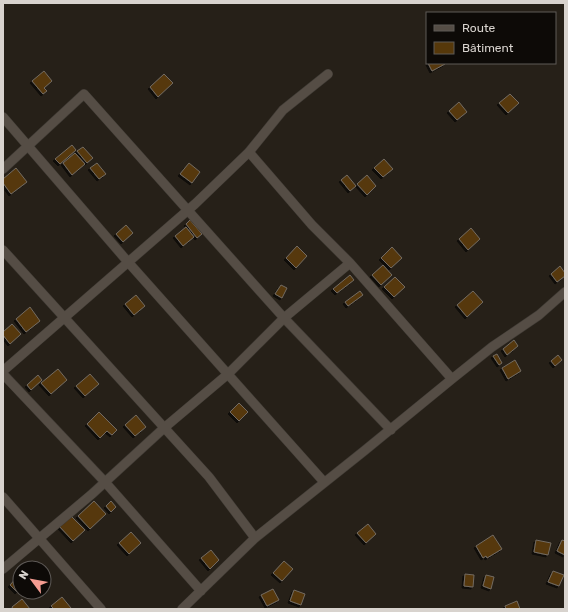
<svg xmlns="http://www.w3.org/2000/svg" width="568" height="612" font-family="Rubik,sans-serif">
<defs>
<filter id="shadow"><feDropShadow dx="-2" dy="2" stdDeviation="0" flood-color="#0009"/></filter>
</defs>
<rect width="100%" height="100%" fill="#262018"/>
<path fill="#56380a" stroke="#736b62" filter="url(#shadow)" d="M428,63H444L445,64L432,71Z
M44,71L52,81L44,88L47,91L43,94L32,81Z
M164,74L173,83L158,97L150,87Z
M510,94L519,103L508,113L499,103Z
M459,102L467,112L457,120L449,111Z
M72,145L76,150L60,164L55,159Z
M83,147L93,158L87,163L77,151Z
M75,153L85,164L72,175L63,163Z
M384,159L393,169L383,177L374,168Z
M97,163L106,174L99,179L90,168Z
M189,163L200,172L192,183L180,174Z
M16,168L27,182L11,194L3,183V179Z
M347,175L356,186L350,191L341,180Z
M367,175L376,186L367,195L357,184Z
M190,220L202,234L197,238L186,224Z
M126,225L133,233L123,242L116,234Z
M186,227L194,237L183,246L175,236Z
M471,228L480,239L468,250L459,239Z
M297,246L307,256L296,268L286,258Z
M392,247L402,258L391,268L381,258Z
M383,265L392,275L381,285L372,275Z
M560,266L565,273V276L557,282L551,274Z
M350,275L354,280L337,293L333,289Z
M395,277L405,287L394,297L384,287Z
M281,285L287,288L282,298L275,294Z
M360,291L363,295L348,306L345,302Z
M473,291L483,302L467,317L457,305Z
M136,295L145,306L134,315L125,304Z
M30,307L40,321L26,332L16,319Z
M12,324L21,334L10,344L3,335V332Z
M514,340L518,346L507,355L503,349Z
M497,354L502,363L499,365L493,356Z
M558,355L562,360L555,366L551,361Z
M515,360L521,371L508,379L502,368Z
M58,369L67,380L51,394L41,383Z
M90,374L99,384L85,396L76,386Z
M38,375L42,380L31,390L27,385Z
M239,403L248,412L239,421L230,412Z
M99,412L117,430L112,435L107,431L100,438L87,424Z
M136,415L146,427L135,436L125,425Z
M94,501L106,514L90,529L78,516Z
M111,501L116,507L111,512L106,506Z
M70,515L85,530L73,541L59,526Z
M368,524L376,534L366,543L357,533Z
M131,532L141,543L129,554L119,543Z
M493,535L502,549L487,558L486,556L483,558L476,546Z
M536,540L551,543L548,555L534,552Z
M562,540L565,541V555L557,551Z
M211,550L219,560L210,569L201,558Z
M284,561L293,569L282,581L273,573Z
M553,571L564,575L559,586L548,582Z
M465,574L474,575L473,587L464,586Z
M19,575L20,589L17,592L10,585Z
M486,575L494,577L491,589L483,586Z
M273,589L279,600L267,606L261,595Z
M294,590L305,594L301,605L290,601Z
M62,597L71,608L70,609H54L51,606Z
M22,599L30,609H13L12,607Z
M517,601L520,609H506L505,606Z"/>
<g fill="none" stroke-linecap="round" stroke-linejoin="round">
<g stroke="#3f3a34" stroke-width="10">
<path id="street" d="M3,117L128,262L324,482
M3,169L84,94L284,318L391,430
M3,250L209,477L255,538
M350,263L452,379
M3,371L195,204L249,152L283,110L328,74
M3,374L105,482L201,591
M3,497L101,609
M3,569L92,494L164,428L228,374L284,318L350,263L312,225L249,152
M182,609L255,538L364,451L452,379L492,347L539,315L565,292"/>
</g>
<use href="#street" stroke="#554d45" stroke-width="9"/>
</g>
<rect width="568" height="612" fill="none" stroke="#d8d3ce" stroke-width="8"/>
<rect x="426" y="12" width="130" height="52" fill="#0d0a07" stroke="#5e5a57"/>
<rect x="434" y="25" width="20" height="6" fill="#554d45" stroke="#5e5a57"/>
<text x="462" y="32" font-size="12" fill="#d8d3ce">Route</text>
<rect x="434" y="42" width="20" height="12" fill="#56380a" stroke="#5e5a57"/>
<text x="462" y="52" font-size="12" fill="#d8d3ce">Bâtiment</text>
<g transform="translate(32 580) rotate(302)"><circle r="19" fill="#0d0a07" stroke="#5e5a57"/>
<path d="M0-3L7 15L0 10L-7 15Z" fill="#f59c91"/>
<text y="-6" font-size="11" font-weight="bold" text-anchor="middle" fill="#d8d3ce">N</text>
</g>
</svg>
